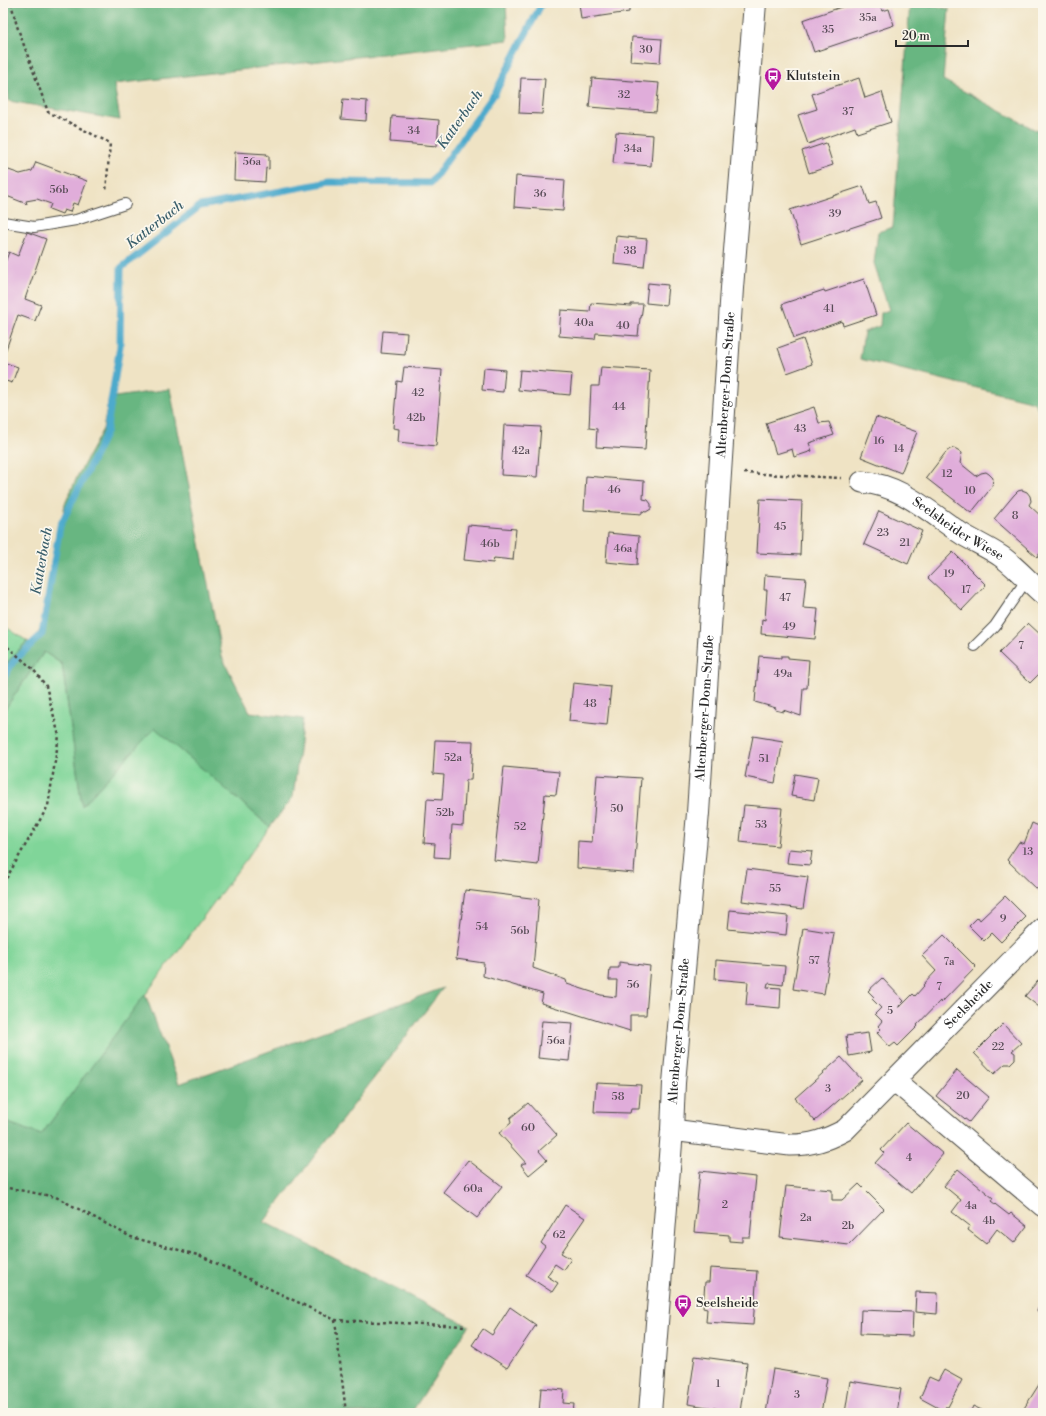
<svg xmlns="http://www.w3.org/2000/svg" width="1046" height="1416" font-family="'Libre Bodoni',serif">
<rect width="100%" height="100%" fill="#fbf7ec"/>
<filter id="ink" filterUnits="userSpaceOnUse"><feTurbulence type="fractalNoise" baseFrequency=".025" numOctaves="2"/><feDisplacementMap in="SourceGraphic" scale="8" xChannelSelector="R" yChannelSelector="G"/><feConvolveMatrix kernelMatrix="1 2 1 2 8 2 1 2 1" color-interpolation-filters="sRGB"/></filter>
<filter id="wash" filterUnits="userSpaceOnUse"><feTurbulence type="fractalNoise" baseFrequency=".012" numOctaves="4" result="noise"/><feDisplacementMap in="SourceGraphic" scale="16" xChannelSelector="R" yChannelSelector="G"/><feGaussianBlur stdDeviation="0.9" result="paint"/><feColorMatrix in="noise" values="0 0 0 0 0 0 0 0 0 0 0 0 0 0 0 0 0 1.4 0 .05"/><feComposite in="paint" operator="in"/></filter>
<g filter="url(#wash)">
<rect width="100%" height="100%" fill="#efe3c4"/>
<path fill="#80d599" stroke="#568062" d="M1043,383V419L1034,402Z
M3,625L27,641L3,667Z
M44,652L62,664L82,805L155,727L270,827L41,1135L3,1121V712Z"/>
<path fill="#68b681" stroke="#4a7056" d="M3,3H506L508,40L114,84L120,120L9,101L5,69H3Z
M910,3H919L949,9L943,80L1043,134V383L1034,402L860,359L864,332L880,326L881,313L889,310L874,263L878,232L893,227Z
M170,389L222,657L250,712L303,719L293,797L270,827L155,728L82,806L62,664L44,652L3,712V667L27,641L33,645L43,623L65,504L78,475L103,429L109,398Z
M443,988L264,1222L469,1326L411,1413H3V1121L41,1135L145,994L179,1084Z"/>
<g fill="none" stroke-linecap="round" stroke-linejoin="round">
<path stroke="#4eaacc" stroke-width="7" d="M3,679L13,662L42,634L60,526L106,433L120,346L121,268L200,206L330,182L431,183L495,93L542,3"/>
</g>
<g id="blocks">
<path fill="#e0adda" d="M579,3H629V12L581,19Z
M853,3H880L882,11L889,9L894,25L814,52L803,20Z
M632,37L662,39L660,63L630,61Z
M521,78L545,79L542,114L519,113Z
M592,78L659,83L656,112L589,107Z
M859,78L865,98L882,92L891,122L857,133L855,127L808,144L798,115L817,109L812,94Z
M343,99L367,101L366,121L341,119Z
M392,116L439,120L437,146L390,142Z
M616,132L653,135L651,166L613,163Z
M826,143L833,165L809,173L802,151Z
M235,152L267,154L266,156H269V169L266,168L265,182L234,180Z
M36,162L87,181L78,205L73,203L70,212L64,210L62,214L49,209L51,204L37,199L26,201L27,204L4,195L5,192L3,191V168L20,174L32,171Z
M516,176L565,180L563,211L514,207Z
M863,186L869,204L876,202L881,218L801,244L790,210Z
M27,232L46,239L25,299L41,305L35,321L18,315L3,358V268L9,252L18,256Z
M616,236L647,239L644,267L614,264Z
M864,279L876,315L843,326L842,321L794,338L782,304L824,290L825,292Z
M648,283L668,285L666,305L646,303Z
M591,303L631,306V304H643L641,318H640L638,336L596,333L595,339L559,336L561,310L590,312Z
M383,331L407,333L405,355L381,353Z
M803,339L812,364L787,373L778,348Z
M3,362L18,367L12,383L3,380Z
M404,367L442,370L436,446L398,442L399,429L393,428L395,404L397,381L402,382Z
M601,367L650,370L645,450L596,447L597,429L589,428L591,386H599Z
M484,368L505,370L503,392L482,390Z
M520,370L572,374L570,395L518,390Z
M814,407L819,423L829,422L834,435L809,443L812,451L794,457L792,449L776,454L766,423Z
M876,417L917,432L901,473L861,457Z
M504,425L541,427L537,477L501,475Z
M954,448L958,450L962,453L960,463L976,476L981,473L986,472L989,474L993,478L992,487L971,513L926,478L946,452L950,449Z
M586,476L644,481L643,499L648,500L651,504V509L646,512L642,511V514L584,510Z
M1022,490L1027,492L1030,496L1031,501L1029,505L1043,518V549L1037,557L994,519L1014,495L1018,491Z
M760,499L802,501L800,555L757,553Z
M879,511L922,531L908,564L864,544Z
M468,525L516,529L513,560L494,558L493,563L464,560Z
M608,533L639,536L637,565L606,562Z
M953,552L986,585L962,610L928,578Z
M765,575L806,578L803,608L818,609L815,639L761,634L762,619L765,620L767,590H764Z
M1028,623L1043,637V670L1030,683L999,653Z
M759,656L781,658V656H788V658L809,660L807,688H803L801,716L783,710V712L775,710L776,708L755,702Z
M573,683L611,687L607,725L569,721Z
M753,736L783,741L775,783L745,777Z
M435,740L473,741L471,780H466L463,826L452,825L450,858L434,857L435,844L424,843L427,799L442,800L444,775L433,774Z
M504,767L559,772L556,795L545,794L538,865L494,860Z
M795,774L818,778L814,800L791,796Z
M597,775L641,778L634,873L577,868L578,841L592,842Z
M744,805L782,808L778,846L740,842Z
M1032,823L1043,828V885L1039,891L1007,860L1019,842L1024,844Z
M789,849L812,851L810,865L787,863Z
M747,869L808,877L803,909L742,901Z
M465,890L539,899L533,968L566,980L567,984L601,995L616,997L617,980H609L610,968H619V962L650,966L646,1015H630V1031L541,1003L543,994L483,976L484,963L456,959Z
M1005,896L1026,917L1001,942L992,933L984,941L969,926L978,917L980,920Z
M730,910L788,916L786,935L728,929Z
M803,928L834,933L824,994L793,989Z
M944,935L976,967L941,1003L940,1001L917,1025L918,1026L898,1046L895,1043L890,1047L877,1033L881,1029L878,1026L882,1021L875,1014L881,1008L872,999L874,997L868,991L882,978L904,1001L899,1006V1008L913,994L915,996L924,986L923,985L936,971L922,956Z
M716,960L785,966L783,985L768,983L767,987L781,988L780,1008L746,1005L748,982L715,979Z
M1043,975V1010L1025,996Z
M542,1021L573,1023L569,1061L538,1058Z
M1003,1024L1021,1043L1012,1051L1015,1053V1059L1010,1064H1005L994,1074L974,1053Z
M868,1033L871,1052L849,1056L846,1036Z
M841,1057L862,1080L815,1121L795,1098Z
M957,1070L989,1097L969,1122L936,1096Z
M596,1083L641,1085L639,1109H631L630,1113L594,1112Z
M528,1103L557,1135L539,1151L547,1160L529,1175L521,1165L524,1163H526L499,1133L511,1123L510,1118Z
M906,1123L943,1154L911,1193L875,1163L884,1153L881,1150Z
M468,1160L502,1186L477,1218L443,1192Z
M958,1169L993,1198L991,1201L1009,1215L1011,1213L1027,1226L1014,1243L997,1229L986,1244L968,1230L970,1226L952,1212L961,1200L944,1186Z
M700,1171L756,1177L750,1237H742V1242L729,1241V1235L694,1232Z
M859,1184L884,1209L849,1245L780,1237L786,1186L832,1190V1200H842Z
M565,1205L585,1218L561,1253L571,1259L564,1270L555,1264L547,1276L558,1283L552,1292L526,1275L545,1246L541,1243Z
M710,1268L757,1271L753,1325L706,1322L707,1309L703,1308L705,1282H709Z
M916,1292L938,1293L937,1314L915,1312Z
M1043,1298V1313L1037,1311Z
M510,1307L536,1325L507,1368L472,1345L483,1329L492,1335Z
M861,1310L913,1312L912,1336L860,1334Z
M695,1356L747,1363L740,1412L688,1404Z
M773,1369L827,1378L821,1413H766Z
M944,1370L962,1380L948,1407H945L957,1413H944V1411L920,1398L929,1377L938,1381Z
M850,1381L901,1389L897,1413H845Z
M1040,1383L1043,1385V1413H1021Z
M541,1388L564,1390L563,1403L574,1404L573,1413H539Z
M973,1406L988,1413H970Z"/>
</g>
</g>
<g filter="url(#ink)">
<use href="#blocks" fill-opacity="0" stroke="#484742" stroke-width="1"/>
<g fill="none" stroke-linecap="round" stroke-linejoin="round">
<g stroke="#484742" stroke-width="12">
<path id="service" d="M3,222L34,227L76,220L125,204
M975,646L995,626L1027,579"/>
</g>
<g stroke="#484742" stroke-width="23">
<g id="minor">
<path id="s1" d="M862,482C902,485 930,513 962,534C975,542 989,548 1002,557C1016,567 1029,582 1043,594"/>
<path d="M895,1081L1043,1206"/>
<path id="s2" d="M672,1130L790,1145C812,1145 826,1140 845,1130L1043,929"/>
</g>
</g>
<g stroke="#484742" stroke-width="24">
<g id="secondary">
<path id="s3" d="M650,1413L672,1130L674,1083L698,813L732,288L755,3"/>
</g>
</g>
<path stroke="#484742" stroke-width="2.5" stroke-dasharray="3 3" stroke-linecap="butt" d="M11,3L17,26L48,112L110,143L106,192
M744,473L841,478
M3,643L33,669L46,686L59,736L48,806L3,884
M3,1187L56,1197L131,1237L201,1256L335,1320L465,1326
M335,1320L346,1413"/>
<use href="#service" stroke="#fff" stroke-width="10"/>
<use href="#minor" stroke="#fff" stroke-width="21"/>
<use href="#secondary" stroke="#fff" stroke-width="22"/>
</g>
</g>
<defs>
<g id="bus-pin" transform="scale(0.9)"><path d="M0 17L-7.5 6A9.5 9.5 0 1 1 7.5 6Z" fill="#b5179e" stroke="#fbf7ec"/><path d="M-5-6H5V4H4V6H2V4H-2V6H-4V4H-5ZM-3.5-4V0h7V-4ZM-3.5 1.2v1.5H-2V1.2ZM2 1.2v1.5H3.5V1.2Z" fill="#fff"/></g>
</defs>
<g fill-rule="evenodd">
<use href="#bus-pin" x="773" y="76"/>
<use href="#bus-pin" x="683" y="1303"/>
</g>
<g text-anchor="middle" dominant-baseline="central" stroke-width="3.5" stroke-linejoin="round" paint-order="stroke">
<g font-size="11" fill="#584c57">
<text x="868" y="18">35a</text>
<text x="828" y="30">35</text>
<text x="646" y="50">30</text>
<text x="624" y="95">32</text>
<text x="848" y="112">37</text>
<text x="414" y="131">34</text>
<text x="633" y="149">34a</text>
<text x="252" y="162">56a</text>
<text x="59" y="190">56b</text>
<text x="540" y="194">36</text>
<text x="835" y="214">39</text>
<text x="630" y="251">38</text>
<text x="829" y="309">41</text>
<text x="584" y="323">40a</text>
<text x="623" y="326">40</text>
<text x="418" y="393">42</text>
<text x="619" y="407">44</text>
<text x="416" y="418">42b</text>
<text x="800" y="429">43</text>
<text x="879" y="441">16</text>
<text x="899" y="449">14</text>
<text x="521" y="451">42a</text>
<text x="947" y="474">12</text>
<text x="614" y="490">46</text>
<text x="970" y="491">10</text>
<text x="1015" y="516">8</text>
<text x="780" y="527">45</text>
<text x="883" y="533">23</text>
<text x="905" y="543">21</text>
<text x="490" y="544">46b</text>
<text x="623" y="549">46a</text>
<text x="949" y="574">19</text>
<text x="966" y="590">17</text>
<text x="785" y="598">47</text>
<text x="789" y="627">49</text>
<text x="1021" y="646">7</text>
<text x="783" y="674">49a</text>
<text x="590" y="704">48</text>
<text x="453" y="758">52a</text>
<text x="764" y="759">51</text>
<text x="617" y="809">50</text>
<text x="445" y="813">52b</text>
<text x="761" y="825">53</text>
<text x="520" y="827">52</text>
<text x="1028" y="852">13</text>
<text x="775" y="889">55</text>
<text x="1003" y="919">9</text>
<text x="482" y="927">54</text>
<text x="520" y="931">56b</text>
<text x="814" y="961">57</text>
<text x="949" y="962">7a</text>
<text x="633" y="985">56</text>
<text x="939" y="987">7</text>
<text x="890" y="1011">5</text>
<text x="556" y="1041">56a</text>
<text x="998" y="1047">22</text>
<text x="828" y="1089">3</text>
<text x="963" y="1096">20</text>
<text x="618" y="1097">58</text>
<text x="528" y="1128">60</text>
<text x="909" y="1158">4</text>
<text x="473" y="1189">60a</text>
<text x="725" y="1205">2</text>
<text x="971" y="1206">4a</text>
<text x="806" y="1218">2a</text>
<text x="989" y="1221">4b</text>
<text x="848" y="1226">2b</text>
<text x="559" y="1235">62</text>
<text x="718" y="1384">1</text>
<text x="797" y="1395">3</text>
</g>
<g font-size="13" fill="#2b2b2b" stroke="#fbf7ec" text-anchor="start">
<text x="786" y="76">Klutstein</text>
<text x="696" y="1303">Seelsheide</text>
</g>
<g font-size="13" fill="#2b2b2b" stroke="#fbf7ec">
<text stroke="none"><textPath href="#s3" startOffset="1031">Altenberger-Dom-Straße</textPath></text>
<text stroke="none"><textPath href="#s1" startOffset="108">Seelsheider Wiese</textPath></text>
<text stroke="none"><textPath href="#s3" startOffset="707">Altenberger-Dom-Straße</textPath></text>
<text stroke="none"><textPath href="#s2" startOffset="353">Seelsheide</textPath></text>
<text stroke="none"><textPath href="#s3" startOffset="383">Altenberger-Dom-Straße</textPath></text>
</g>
<g font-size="14" font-style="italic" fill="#395e6b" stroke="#fbf7ec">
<text transform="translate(460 120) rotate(-55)">Katterbach</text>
<text transform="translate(155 225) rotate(-38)">Katterbach</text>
<text transform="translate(42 561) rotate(-80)">Katterbach</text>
</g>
</g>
<rect width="1046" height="1416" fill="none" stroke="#fbf7ec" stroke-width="16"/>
<path d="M896 40v6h72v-6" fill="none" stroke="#2b2b2b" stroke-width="2"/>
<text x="902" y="40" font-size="12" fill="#2b2b2b" stroke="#fbf7ec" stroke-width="3" paint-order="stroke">20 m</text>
</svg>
